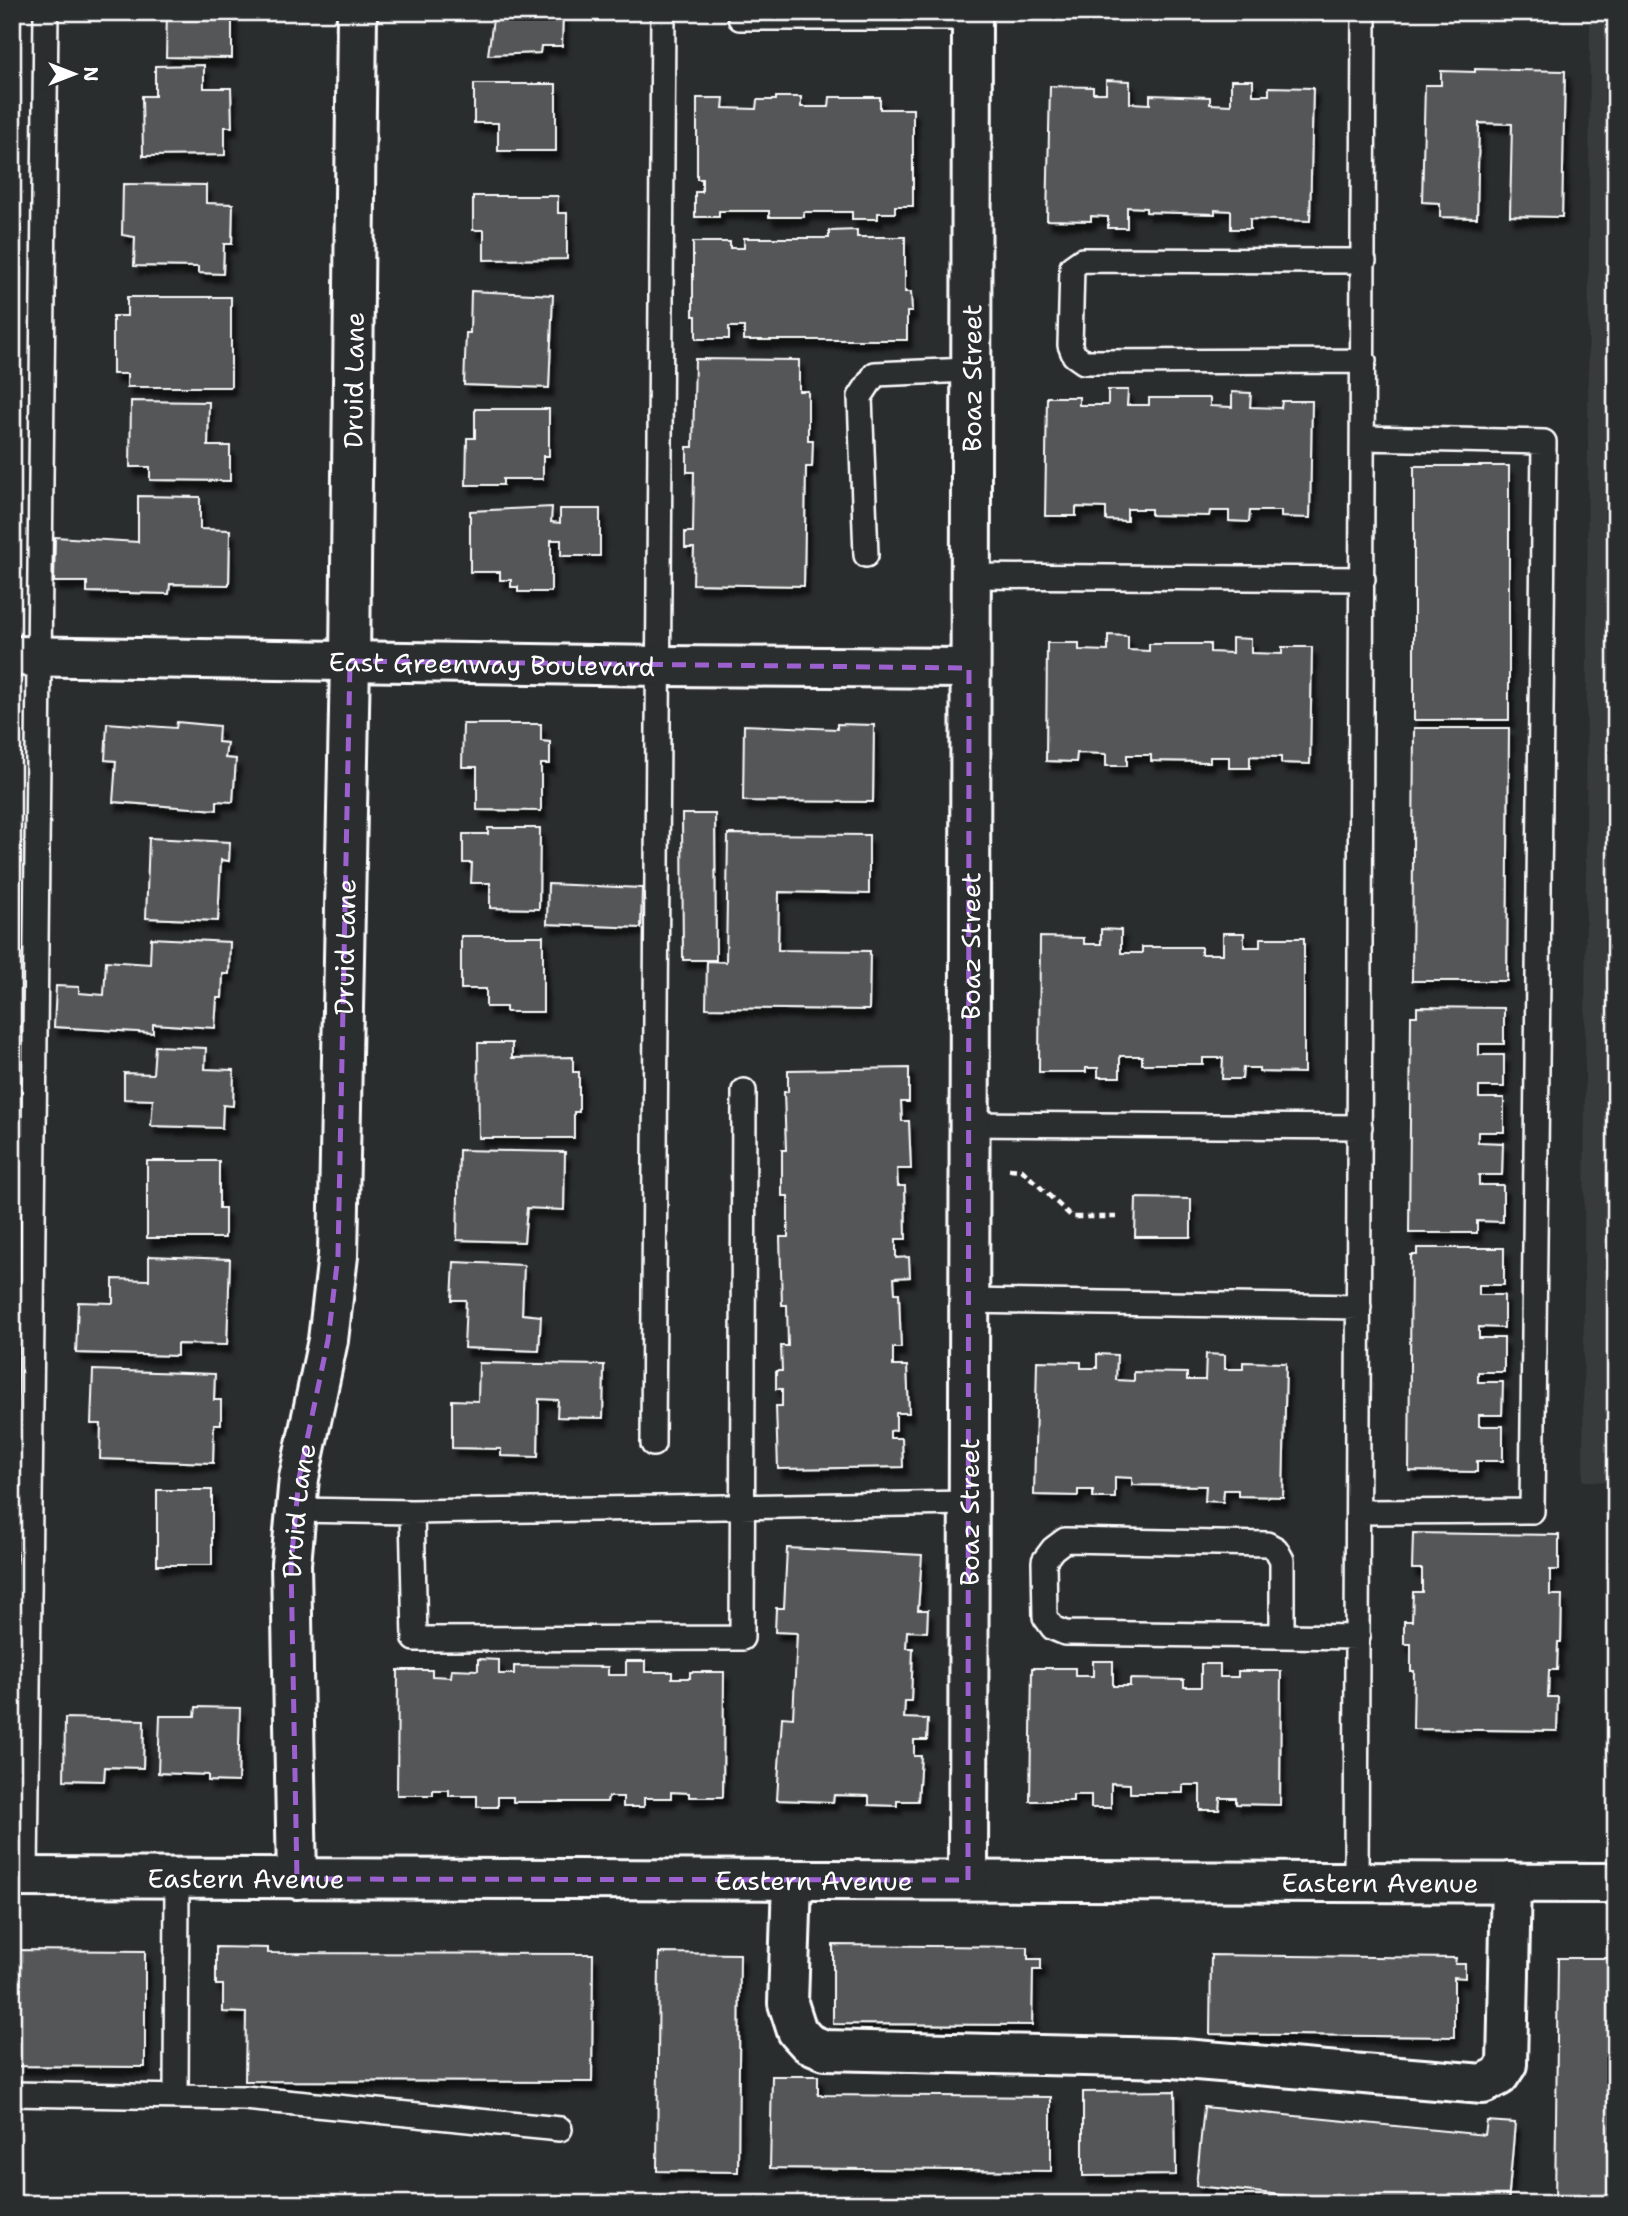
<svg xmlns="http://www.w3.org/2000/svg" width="1628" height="2216" font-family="'Shantell Sans',sans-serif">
<defs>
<filter id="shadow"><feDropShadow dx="4.5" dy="8" stdDeviation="2" flood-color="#0009"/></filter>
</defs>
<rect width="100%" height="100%" fill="#2a2d2e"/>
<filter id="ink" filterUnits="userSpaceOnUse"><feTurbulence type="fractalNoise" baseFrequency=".0143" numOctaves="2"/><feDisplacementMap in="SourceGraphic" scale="14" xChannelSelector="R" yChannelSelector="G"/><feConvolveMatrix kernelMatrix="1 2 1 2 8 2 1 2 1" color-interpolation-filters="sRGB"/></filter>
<g filter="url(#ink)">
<path fill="#373a3b" d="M1590,12H1616V1482L1583,1481Z"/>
<path fill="#555758" stroke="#fff" stroke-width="2" filter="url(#shadow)" d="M167,12H232V58L166,57Z
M494,12H563L562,46H541L540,53L488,55Z
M204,65V88H231L232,127H225V155L143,156L142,96H155V66Z
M1475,69L1565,71L1562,217L1510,216L1512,124L1479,123L1477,218L1440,217V203L1422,202L1425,85H1441V71L1475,72Z
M1106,80L1130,81V103L1150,104V95L1210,97V104L1231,105V80H1253V95H1269V87L1313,88L1310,221L1250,219V229H1231V211L1215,210V214L1146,212V208L1127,207V228H1108V217L1091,216V221L1047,220L1050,86L1093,87V93H1106Z
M474,84H556V151H498V123H474Z
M776,97H801V107H829L830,97H880V109H913V206H895V213H878V219H852V212H804V217H769V211H719V217H695V192H702V179H697V98H724L723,108L756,109L757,100H776Z
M123,184L206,185V203L233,204L232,244H224L223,274L198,273V267L134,266L135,237L122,235Z
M473,196H558V213H567V259L484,260V230H473Z
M857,230V237H905V292H911L912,312H907V340H744V327H729V339H696V316H693V242H730V248H744V238H829V231Z
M471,291L553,295L549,388L464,385L466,333H470Z
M127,297H231V387H127V374H113V316H127Z
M695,359L799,360V391H808V440H813L812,467H806L804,586L693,584L694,548H685V532H693L694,472H687V447H693Z
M1108,390H1128L1127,405H1149V398H1210V406L1232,407V392L1251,393L1250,407L1281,408L1282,401H1312L1310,518L1281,517V511H1250L1249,522L1229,521V511H1210L1209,516L1151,515V509H1127V521L1106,520V508L1076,507V516H1045L1047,397H1079V405H1108Z
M131,401L209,402L208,446H230V481L150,480V467H130Z
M475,409H549V456H543V479H503V485H466L467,438H475Z
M1414,466H1509V720H1414Z
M138,496L200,497V529L230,530L229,585L170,584L169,594L87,592V582H54L55,537L138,542Z
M552,507L551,522L560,523V509H600V556H561V540H551V592H518V587H511V580H500V572H470V511Z
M1108,635L1128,636V650L1149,651V644H1210V652L1232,653V638L1251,639V653L1282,654V647H1312L1310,764L1281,763V757L1250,756V768H1229V757H1210V762L1151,761V755H1127V766H1106V754L1077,753L1076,762L1046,761L1047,643H1079V650L1108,651Z
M177,722L219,726L218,742L227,743L225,758L236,759L233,802L217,801V810L113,802L116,761L105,760L107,723L176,728Z
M463,724H541V741L550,742V764H541V811L477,810V767H462Z
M837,724L874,725L873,802L743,801L744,725L837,729Z
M1414,728H1509L1507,981H1412Z
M682,814H715L716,960H683Z
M488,828H540L539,909L490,908V883H471L472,863H463V834H488Z
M728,834L869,835V894L779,892L778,950L870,951L869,1010L706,1008L707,961L726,962Z
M149,838L230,842L229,861L221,860L218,921L146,918Z
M548,884L642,888L641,928L547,924Z
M1101,929L1121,930V953H1142V947H1201V954H1223V933H1244V947H1260V938H1304V1073L1259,1072V1068H1243L1242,1079H1222L1223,1058H1203V1064H1142V1056H1120V1077H1098V1068H1086V1072H1039L1040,937L1084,938V944H1101Z
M461,936H543V1012H506V1007H486V989H461Z
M151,938L230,942L229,974H223L222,998H217L215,1028L153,1024V1033L54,1027L56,986L79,987V993L104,995L106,961L150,964Z
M1417,1007L1504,1008V1044H1479V1055H1504V1087H1479V1098H1504V1132H1478V1142L1503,1143L1502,1175H1479V1185H1503V1222L1477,1221V1233H1409L1411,1016H1417Z
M478,1043H512V1058L573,1057V1072H579V1112H574V1138H479Z
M155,1046L206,1048L205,1069L234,1070L233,1106L223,1105L222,1128L151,1126L153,1100L124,1099V1073L153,1074Z
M909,1068V1102H901L902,1121H909L911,1169H897L898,1186H905L906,1239H896V1258L909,1257L910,1277L894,1278L895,1293H899L901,1348H893V1366H907L909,1413H896V1430L890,1431V1438H902L903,1467L778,1469L776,1406H782V1389H776V1371H782L781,1346H788L787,1305H782L780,1237H788V1196H782V1150H786L784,1092H788V1070Z
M459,1150L565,1152L564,1210L527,1208L524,1242L457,1240Z
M147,1161H219V1208H225V1238H147Z
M1136,1198L1191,1199V1237H1135Z
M1417,1248H1504V1285H1479V1295H1504V1328L1479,1327V1338H1504V1372H1478V1382H1503L1502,1415H1479V1426H1503V1461H1477V1472L1409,1471L1411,1255H1417Z
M149,1256L230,1259L227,1345L177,1344V1356L76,1353L78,1302L113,1303V1279L149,1280Z
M454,1262L524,1265L522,1314L541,1316L539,1351L464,1348L466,1300H452Z
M1097,1354L1117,1355L1116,1380L1134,1381V1372L1187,1373V1380H1205L1206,1354L1225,1355V1369H1243V1362L1286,1363L1283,1497L1238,1496V1490H1224L1223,1502L1205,1501L1206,1486L1132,1485V1478L1115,1477V1498H1093V1490H1078V1496L1034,1495L1037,1361L1081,1362V1368H1097Z
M479,1363L604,1365L603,1418L557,1417L558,1400L539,1399L538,1457L501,1456V1449L452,1448V1400L478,1401Z
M93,1370L215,1374L214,1400H221V1424H214L213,1463L100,1459L101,1424H91Z
M157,1490H212V1565H157Z
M1413,1533L1559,1535V1570H1550V1595H1562L1561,1642H1558L1557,1670H1549L1548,1697H1558L1557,1731L1413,1729L1414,1671H1411V1644H1404V1621H1412L1413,1592H1422V1569H1412Z
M787,1548L922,1555L918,1610H928L927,1632L907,1631L906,1648H913L911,1701H905L904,1718L928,1719L927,1740H914V1756H921L918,1801H897V1806L869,1805V1796L834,1795L833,1802L777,1800L782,1717L793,1718L797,1633L775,1632L776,1608H784Z
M478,1659L499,1660V1674H514V1666L608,1667V1675H626V1661H645V1672H672V1678H690V1672H724L723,1797H689V1793L671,1792V1798H644V1807H623V1797H608L607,1802H513V1797H498V1807H477V1796H449V1790H433V1795H397L398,1670H432V1676L451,1677L452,1669L478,1670Z
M1093,1661H1113V1686H1130V1679L1184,1680V1687H1201V1664H1220V1677H1238V1671H1281L1280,1805L1236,1804V1798H1220L1219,1810H1200V1785H1183V1793H1130V1784L1111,1783V1808H1091V1795H1073V1801H1030L1032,1668H1075V1676H1093Z
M196,1707L240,1708L238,1782L208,1781V1775L158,1773L160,1716H195Z
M65,1718L144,1720L143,1768L105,1767L104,1781L64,1780Z
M833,1945L1028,1947V1959H1041V1970H1033L1032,2025L833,2024Z
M216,1947L268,1948V1953L593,1954L592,2082L245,2081L246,2013L223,2012V1985H216Z
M12,1950L145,1951V2067L12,2066Z
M659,1953L740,1954L738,2172L657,2171Z
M1211,1955L1456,1958L1455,1964H1465V1978L1454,1977V2037L1210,2034Z
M1558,1958H1616V2204H1555Z
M772,2076H818V2095L1051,2097V2171L770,2168Z
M1175,2091L1176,2175L1083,2176V2092Z
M1204,2107L1485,2135L1487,2121L1515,2123L1508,2204H1368L1196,2186Z"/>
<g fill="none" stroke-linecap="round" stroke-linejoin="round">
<g stroke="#fff" stroke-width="28">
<path id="lane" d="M740,18H972
M1364,361L1084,362L1074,355L1070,345L1072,267L1082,260L1364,261
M866,555L860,397L875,374L969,370
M970,576L1363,579
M968,1124L1360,1127
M968,1301L1359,1307
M653,1444L663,12
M296,1510L412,1512L968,1503
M412,1512L415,1639L742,1638L744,1091
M1358,1512L1532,1511L1544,442L1364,438
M1282,1636V1560L1276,1549L1267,1544L1065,1540L1053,1549L1044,1561L1045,1617L1053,1628L1065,1633L1358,1637
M26,1876L46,12
M1356,1882L1364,12
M12,2094L245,2098L560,2129
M176,2097L177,1877"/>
</g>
<g stroke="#fff" stroke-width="44">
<g id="street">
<path id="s1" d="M12,656L659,666L969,668"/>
<path id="s2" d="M12,1877L1616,1883"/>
<path id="s3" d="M297,1879L291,1564L299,1478L328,1340L338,1256L350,661L357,12"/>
<path d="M792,1880L788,2003L797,2031L808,2043L825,2050L1172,2058L1483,2084L1499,2076L1507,2064L1511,1882"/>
<path id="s4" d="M968,1880L972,12"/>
</g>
</g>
<path stroke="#fff" stroke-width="4.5" stroke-dasharray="7 5" stroke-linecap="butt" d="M1009,1169L1022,1170L1072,1217H1116"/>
<use href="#lane" stroke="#2a2d2e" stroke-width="23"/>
<use href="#street" stroke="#2a2d2e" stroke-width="38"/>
</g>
</g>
<path fill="none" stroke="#9c61cf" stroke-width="5" stroke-dasharray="14 9" stroke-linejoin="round" d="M350,661L969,668L968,1880L297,1879L291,1564L299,1478L328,1340L338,1256Z"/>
<g text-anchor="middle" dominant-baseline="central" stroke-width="5" stroke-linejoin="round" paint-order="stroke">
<g font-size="26" fill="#fff" stroke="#2a2d2e">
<text stroke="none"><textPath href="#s4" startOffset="1502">Boaz Street</textPath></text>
<text stroke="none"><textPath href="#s3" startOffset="1503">Druid Lane</textPath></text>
<text stroke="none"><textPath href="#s1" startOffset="480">East Greenway Boulevard</textPath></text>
<text stroke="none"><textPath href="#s4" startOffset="934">Boaz Street</textPath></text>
<text stroke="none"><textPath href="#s3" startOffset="936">Druid Lane</textPath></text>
<text stroke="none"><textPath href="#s3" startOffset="369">Druid Lane</textPath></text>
<text stroke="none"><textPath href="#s4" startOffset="368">Boaz Street</textPath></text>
<text stroke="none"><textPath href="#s2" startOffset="234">Eastern Avenue</textPath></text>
<text stroke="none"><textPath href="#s2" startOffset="802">Eastern Avenue</textPath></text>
<text stroke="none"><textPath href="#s2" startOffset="1368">Eastern Avenue</textPath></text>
</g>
</g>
<rect width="1628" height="2216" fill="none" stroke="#2a2d2e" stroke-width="42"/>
<rect x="21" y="21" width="1586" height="2174" fill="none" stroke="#fff" stroke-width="2.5" filter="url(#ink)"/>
<g transform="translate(74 74) rotate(90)" stroke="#2a2d2e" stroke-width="5" paint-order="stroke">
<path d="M0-5L12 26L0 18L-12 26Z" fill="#ffffff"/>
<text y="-10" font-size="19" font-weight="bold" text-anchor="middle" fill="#ffffff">N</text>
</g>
</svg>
